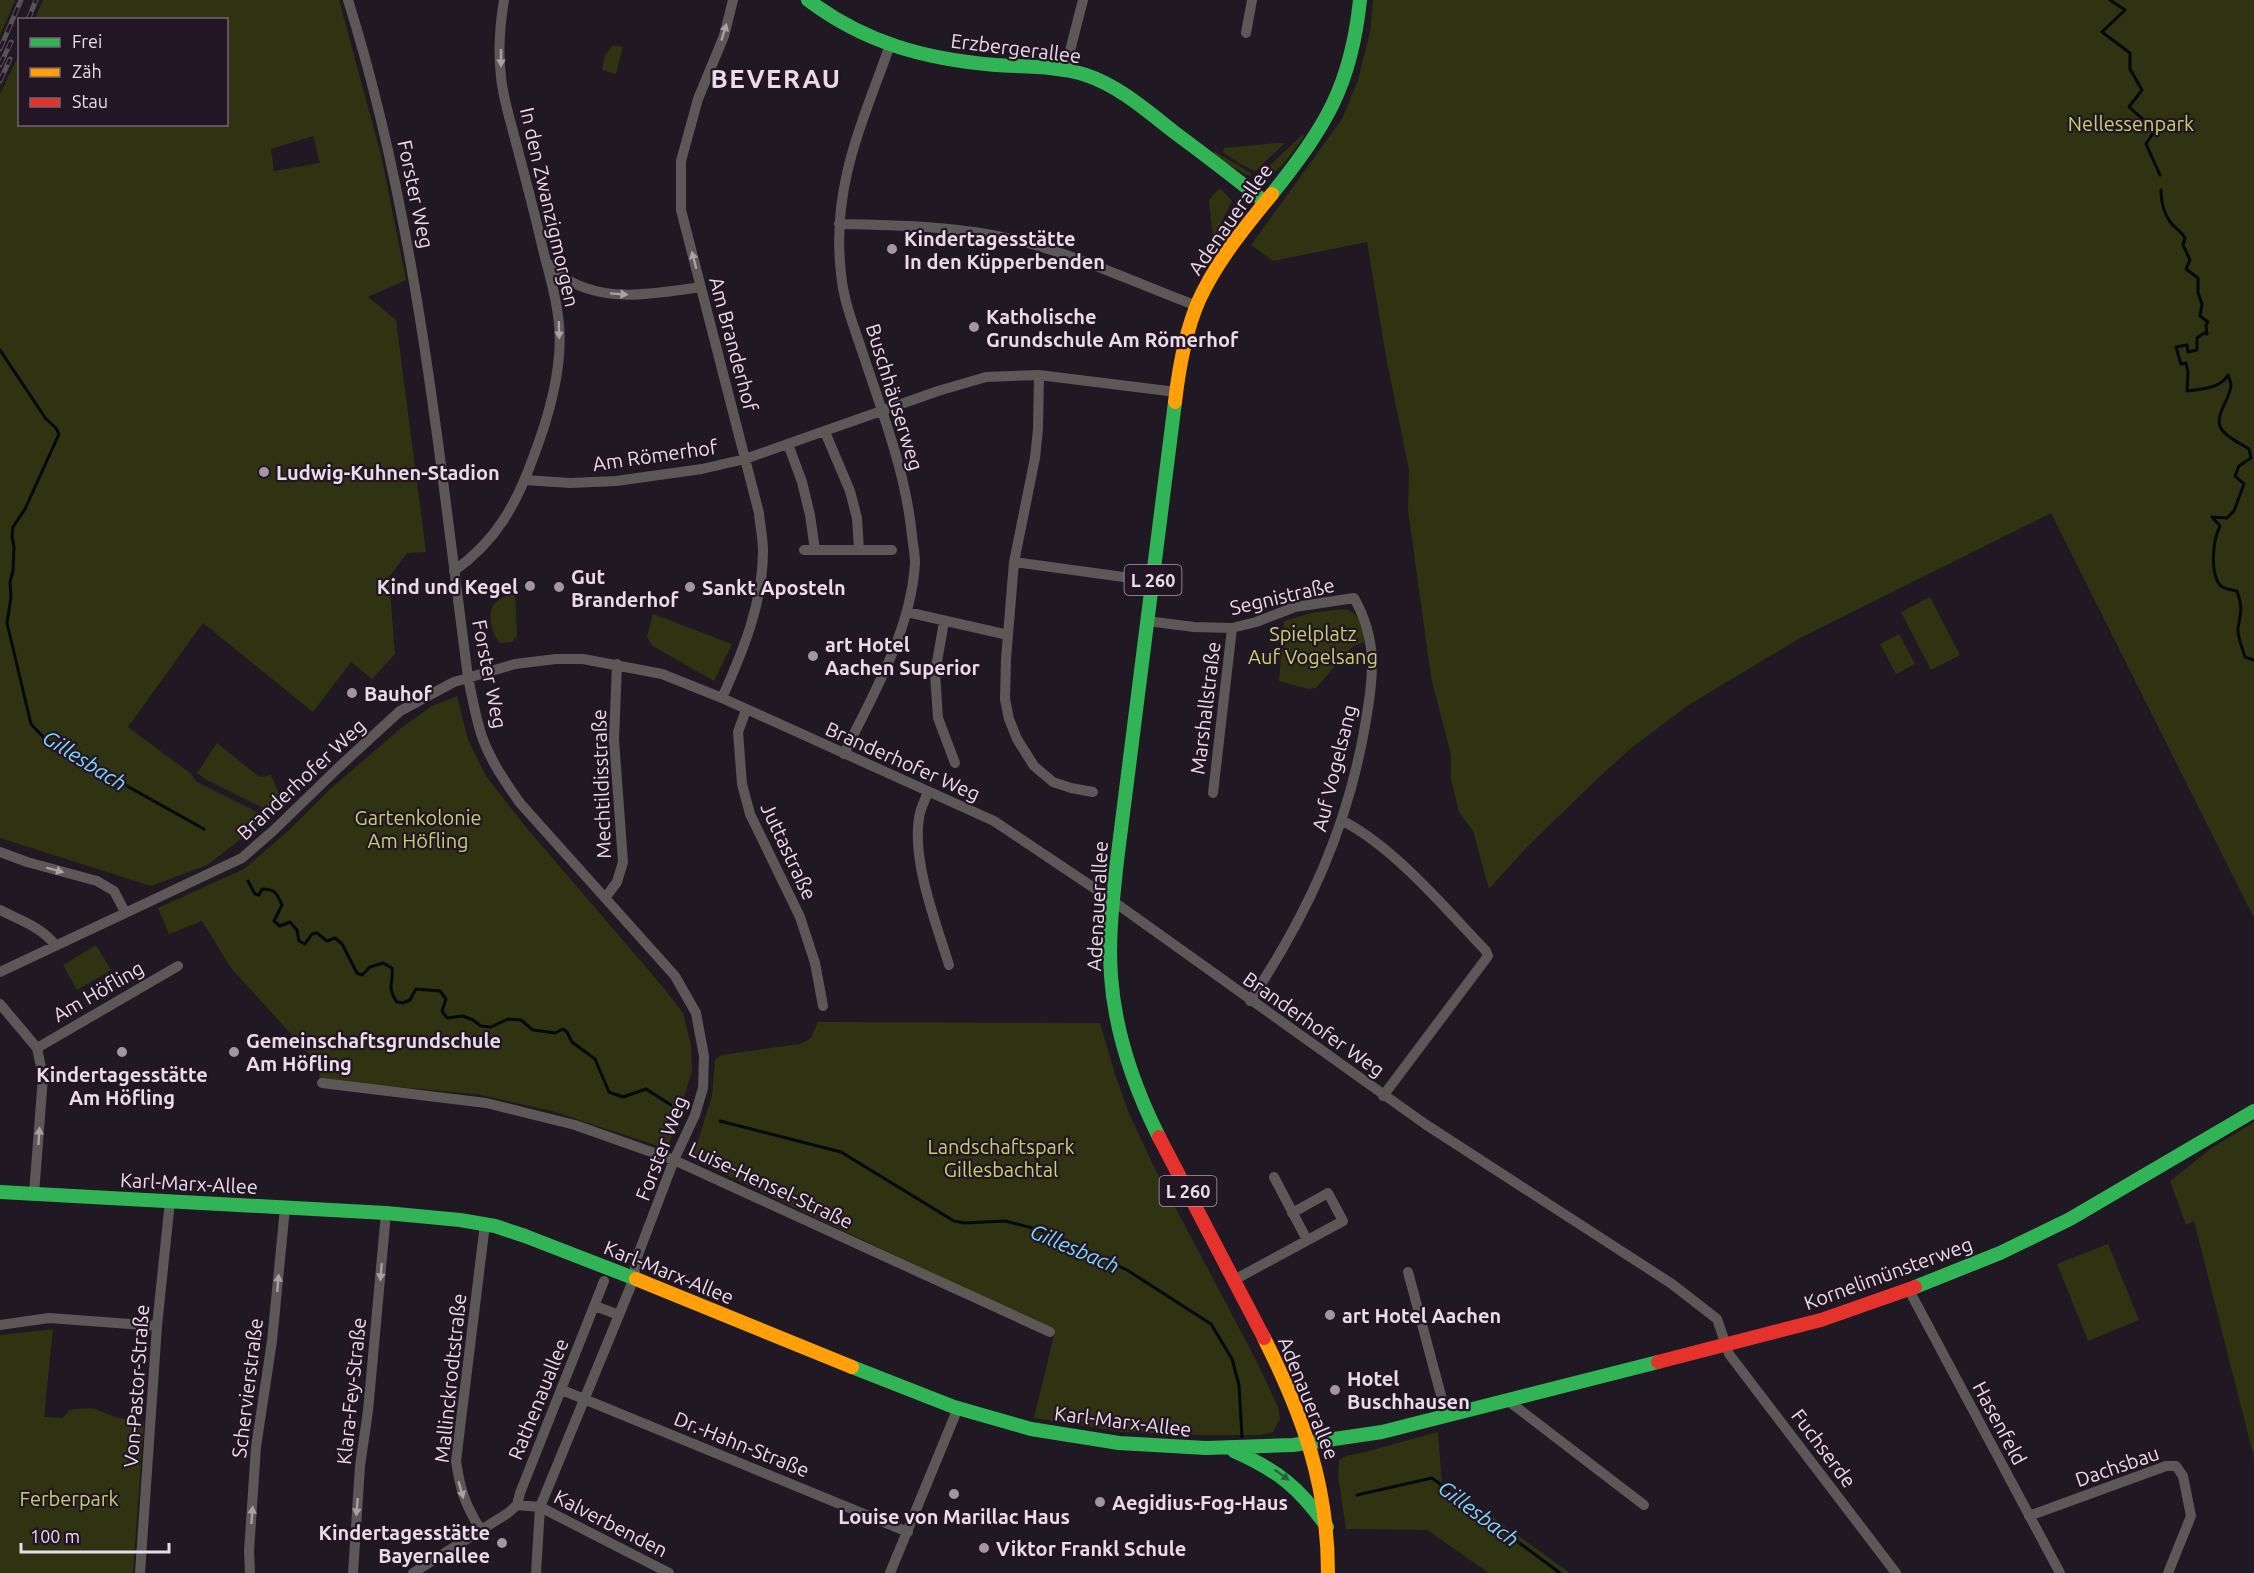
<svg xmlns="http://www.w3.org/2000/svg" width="2254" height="1573" font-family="Ubuntu,sans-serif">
<rect width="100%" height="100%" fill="#201822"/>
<path fill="#2f3312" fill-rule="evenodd" d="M0,0H15L0,36Z
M43,0H339L381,155L406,280L368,297L396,320L426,552L407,553L389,577L395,654L372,679L351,662L313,712L203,623L128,727L190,773L197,782L269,818L207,865L151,886L0,838V94L19,54L20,124H226V20L35,19ZM313,136L320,163L274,171L271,149Z
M1373,0H2254V918L2051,513L1802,637L1687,706L1630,749L1596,780L1527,847L1489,889L1473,831L1459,812L1451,779V755L1431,677L1408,510L1409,470L1386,357L1367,242L1273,261L1251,245L1342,119L1358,80L1370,32Z
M613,45L623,47L616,74L602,70L605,55Z
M1302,135L1304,136L1302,140C1290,154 1279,176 1259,178L1265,170Z
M1277,143H1285L1255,171L1240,164L1223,152L1224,148Z
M1214,151L1251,173V176L1245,174L1213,155Z
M1221,189L1232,201L1213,239L1209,200L1217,191Z
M1228,222H1232L1236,224L1219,247L1216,245Z
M512,594H515L517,636L512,642L500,643C492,636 486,612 495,603C499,599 507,596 512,594Z
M1930,597L1960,655L1931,670L1901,612Z
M1344,609C1359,611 1361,626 1365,638L1364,642L1352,647L1316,688L1308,689L1279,681L1284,621L1311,613Z
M653,614L732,644L714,681L651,645L647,636Z
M1899,634L1915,664L1896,674L1880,644Z
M457,696L468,740L486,776L525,826L663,987L683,1013L691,1045L692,1071L670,1142L658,1146L552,1111L476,1094L319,1080L320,1066L231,968L202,921L169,934L158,908L244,869L289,830L328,791L401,728L432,706Z
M217,743L257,775L262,777L271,775L281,799L267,810L207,780L197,773Z
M96,945L111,970L77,990L63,965Z
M818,1022L1100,1023L1115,1074L1128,1111L1154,1167L1257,1362L1278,1407L1280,1419L1273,1432L1261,1435H1200L1122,1432L1034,1418L1055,1331L692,1159L712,1096L715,1059L722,1055L800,1044L811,1038Z
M2254,1122V1458L2194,1221L2186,1225L2170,1181L2213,1147Z
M2108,1244L2139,1320L2088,1341L2057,1264Z
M53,1329L44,1417L62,1418L70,1410C77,1409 89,1407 95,1409C112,1416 125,1421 144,1422L133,1573H0V1335Z
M1438,1432L1442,1484L1465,1497L1570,1573H1489L1427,1530L1346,1529L1338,1476L1339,1460L1346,1456L1365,1452Z"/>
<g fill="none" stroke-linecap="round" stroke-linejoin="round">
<path stroke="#04090c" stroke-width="3" d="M2110,0L2125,10L2102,32L2130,53V69L2142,90L2129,107L2155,130L2146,144L2160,175
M2161,190C2161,201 2164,214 2171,223C2176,229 2181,231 2185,238L2183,245L2190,260L2186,269L2198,278V293L2202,304L2200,316L2208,322L2206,325L2207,334L2204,333L2197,338V350L2188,352L2187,345L2176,347L2181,364L2186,363L2188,372L2187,391C2201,389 2220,389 2228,375C2229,379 2231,381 2231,385C2231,399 2212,417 2222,430C2229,439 2240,443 2249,449L2251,458L2239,466L2235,476L2244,484L2234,511L2227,518L2212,517L2220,526C2213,540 2210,570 2219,584C2222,589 2231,590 2237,591C2243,609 2241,611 2238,628C2237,637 2243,649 2245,657L2254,660
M0,350L46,419L56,428L59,434L25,509L13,527L12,536L14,547L13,571L10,582
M10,582L11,597L7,623L31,724L48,742L204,829
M248,881L255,894L259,895L262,889C275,889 277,893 282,905L274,921L280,926L290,922L297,930L299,941L305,944L312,934L317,933L327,941L335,938L342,944L357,973L362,975L370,967L383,963L392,968C394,983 386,987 397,1002L403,1003L410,1000L416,989L440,991L446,999L442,1011L447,1018L463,1016L473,1020L481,1026L491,1027L508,1019L521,1020L533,1030L555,1033L563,1029L567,1032L572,1042L595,1059L609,1092L623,1097L646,1089L671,1105
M720,1121L841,1152L954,1221L965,1223L1005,1221L1048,1232L1127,1270L1211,1324L1232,1359L1239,1385L1242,1437
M1357,1495L1432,1478L1560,1573"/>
<path stroke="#5d5858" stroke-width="10" d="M348,0C417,220 438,449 468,677C471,692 474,708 478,723C485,753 503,779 520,803L675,976L696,1013L704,1056L703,1088L695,1115L674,1160L636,1260L634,1278L619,1315L540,1507L536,1573
M1246,33L1252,0
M1065,70L1083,0
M839,224C897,225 955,226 1012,239C1076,254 1135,283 1197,306
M548,264C554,268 560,275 566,279C608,304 656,293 701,287
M1039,375L1038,429L1035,458L1014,562L1006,659L1005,699L1009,719L1017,739L1034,766L1053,782L1071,788L1093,792
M825,432L850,491L857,518L859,550
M788,444L802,482L810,515L815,550
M525,480L570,483L616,481L702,469L745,459L938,391L986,377L1039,375L1176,392
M804,550H892
M1014,562L1153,581
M454,571C496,541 516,505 533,458C548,419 563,367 559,325C557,295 547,269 541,241C533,207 524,173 515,139C510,119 503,98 501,77C498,52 500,24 504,0
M907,612L1008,635
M1147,621L1194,627L1232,628L1256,622L1295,607L1354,598C1379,642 1373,678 1365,726C1347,829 1308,914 1250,1001
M944,622L935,673L938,718L955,763
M722,698C743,651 763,603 763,551C763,538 760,526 759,513L681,210V161L698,99L724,36L733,0
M746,710L738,732L742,784L750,814L800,917L815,963L823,1006
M844,754C873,694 911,631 915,563C915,554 913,545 912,536C906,472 881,409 861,348C853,324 843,299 841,273C831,187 862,124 890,45
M928,792C925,800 920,809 919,818C912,862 936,923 949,965
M1213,793L1232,628
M1343,821C1395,848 1445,908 1486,951L1488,956L1383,1096
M0,852L27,862L97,881L114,891L125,912
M605,898L617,882L623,862L614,740L617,664
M0,910C19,920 42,927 55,945
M0,972L242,858L274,830L339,767L400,711L454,682L515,664L556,659H583L662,674L722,698L994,821L1103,894L1425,1124L1672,1284L1717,1319L1729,1354L1896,1573
M0,1004L37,1048L43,1077L34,1194
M37,1048L178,966
M322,1083L486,1103L575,1125L674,1160L1050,1332
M1274,1177L1307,1240
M1408,1272L1446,1414
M1234,1280L1343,1221L1328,1193L1292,1213
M1909,1290L2060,1573
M595,1306L619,1315
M0,1325L49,1318L157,1326
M562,1390L908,1532
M1507,1400L1644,1505
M517,1505L520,1493L604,1281
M2029,1516L2166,1466H2176L2183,1476L2191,1516L2168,1573
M481,1530C465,1505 460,1489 456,1461L485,1224
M140,1573L157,1326L170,1201
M250,1573L249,1551L256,1447L272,1341L285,1208
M353,1573L360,1466L368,1411L386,1213
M413,1573L508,1513L517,1505L540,1507L669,1573
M890,1573L958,1408"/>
<path stroke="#30b455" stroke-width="14" d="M808,0C865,43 925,59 995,65C1026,67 1057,66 1086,75C1119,86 1147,111 1174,132C1205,155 1235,178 1265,202
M1272,194C1325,127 1351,87 1360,0
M1159,1137C1134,1087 1115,1033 1111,976C1108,937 1113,899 1117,861L1175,402
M0,1192L386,1213L460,1220L495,1226L525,1236L636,1279
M1915,1287L2000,1253L2070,1219L2254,1111
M852,1367L954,1407L1031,1429L1119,1443L1206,1448L1293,1445L1382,1432L1658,1362
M1234,1451C1277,1470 1300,1488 1327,1527"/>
<path stroke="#ff9f0a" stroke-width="14" d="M1175,402C1179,367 1185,332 1199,300C1217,261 1245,227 1272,194
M636,1279L852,1367
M1264,1338C1303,1416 1328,1485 1328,1573"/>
<path stroke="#e5322d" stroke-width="14" d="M1159,1137L1264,1338
M1658,1362L1821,1320L1915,1287"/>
<g stroke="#575258" stroke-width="5">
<path id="rail" d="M28,20L36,0
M0,49L21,0
M0,65L11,42
M0,81L10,59"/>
</g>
<use href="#rail" stroke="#241525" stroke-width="3" stroke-dasharray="9" stroke-linecap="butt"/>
</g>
<defs><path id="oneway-solid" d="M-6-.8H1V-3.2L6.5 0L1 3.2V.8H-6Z" transform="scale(1.5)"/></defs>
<g fill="#a9a1a7">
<use href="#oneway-solid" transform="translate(724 32) rotate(-73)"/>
<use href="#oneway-solid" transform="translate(501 58) rotate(90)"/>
<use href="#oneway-solid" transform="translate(694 260) rotate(-105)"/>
<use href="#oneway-solid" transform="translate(619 294) rotate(4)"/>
<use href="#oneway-solid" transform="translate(559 330) rotate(89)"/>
<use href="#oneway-solid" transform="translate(55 870) rotate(15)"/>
<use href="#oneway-solid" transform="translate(39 1136) rotate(-86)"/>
<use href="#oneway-solid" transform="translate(381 1272) rotate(95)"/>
<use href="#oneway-solid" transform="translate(278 1283) rotate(-85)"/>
<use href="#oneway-solid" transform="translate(461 1490) rotate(74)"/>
<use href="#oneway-solid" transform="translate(357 1507) rotate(95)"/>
<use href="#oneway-solid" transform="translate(252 1515) rotate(-86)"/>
</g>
<use fill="#2a643d" href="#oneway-solid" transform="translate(1282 1475) rotate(36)"/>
<g fill="#a197a3" stroke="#241525" stroke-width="2">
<circle cx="892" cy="249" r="6"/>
<circle cx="974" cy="327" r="6"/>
<circle cx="264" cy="472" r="6"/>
<circle cx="530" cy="586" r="6"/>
<circle cx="559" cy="587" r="6"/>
<circle cx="690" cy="587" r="6"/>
<circle cx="813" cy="656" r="6"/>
<circle cx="352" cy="693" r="6"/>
<circle cx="122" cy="1052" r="6"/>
<circle cx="234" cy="1052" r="6"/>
<circle cx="1330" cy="1315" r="6"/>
<circle cx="1335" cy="1390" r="6"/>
<circle cx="954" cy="1494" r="6"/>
<circle cx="1100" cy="1502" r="6"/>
<circle cx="502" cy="1543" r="6"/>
<circle cx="984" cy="1548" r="6"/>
</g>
<g text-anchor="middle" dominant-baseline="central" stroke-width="4.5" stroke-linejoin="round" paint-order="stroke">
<g fill="#241525" stroke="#aca0ae" stroke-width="1.5">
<rect x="1124.5" y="565" width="57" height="30" rx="4.5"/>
<rect x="1159.5" y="1176" width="57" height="30" rx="4.5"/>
</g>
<g font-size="18" font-weight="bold" fill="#e7dce8">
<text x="1153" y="580">L 260</text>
<text x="1188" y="1191">L 260</text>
</g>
<g font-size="20" fill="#e7dce8" stroke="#241525">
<text transform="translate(1016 48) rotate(7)">Erzbergerallee</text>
<text transform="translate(416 194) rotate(78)">Forster Weg</text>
<text transform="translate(550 207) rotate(77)">In den Zwanzigmorgen</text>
<text transform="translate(1230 219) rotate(-55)">Adenauerallee</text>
<text transform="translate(734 344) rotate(75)">Am Branderhof</text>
<text transform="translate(895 397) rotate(73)">Buschhäuserweg</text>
<text transform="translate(655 455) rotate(-8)">Am Römerhof</text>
<text transform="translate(1282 596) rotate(-13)">Segnistraße</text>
<text transform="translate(490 674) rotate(79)">Forster Weg</text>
<text transform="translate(1205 708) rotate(-83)">Marshallstraße</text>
<text transform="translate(903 761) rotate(24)">Branderhofer Weg</text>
<text transform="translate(1334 768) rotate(-76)">Auf Vogelsang</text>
<text transform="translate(301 779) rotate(-43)">Branderhofer Weg</text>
<text transform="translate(601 784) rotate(-92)">Mechtildisstraße</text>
<text transform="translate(789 851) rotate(65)">Juttastraße</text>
<text transform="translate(1097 906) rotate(-87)">Adenauerallee</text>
<text transform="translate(98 991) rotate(-30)">Am Höfling</text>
<text transform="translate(1314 1024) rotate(35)">Branderhofer Weg</text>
<text transform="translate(661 1148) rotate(-69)">Forster Weg</text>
<text transform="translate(189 1183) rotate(3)">Karl-Marx-Allee</text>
<text transform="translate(771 1185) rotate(25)">Luise-Hensel-Straße</text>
<text transform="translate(669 1272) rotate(22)">Karl-Marx-Allee</text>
<text transform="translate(1888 1273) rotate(-20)">Kornelimünsterweg</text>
<text transform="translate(450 1378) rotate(-84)">Mallinckrodtstraße</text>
<text transform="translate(136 1386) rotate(-86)">Von-Pastor-Straße</text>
<text transform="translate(247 1388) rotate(-83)">Schervierstraße</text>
<text transform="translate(351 1391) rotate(-84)">Klara-Fey-Straße</text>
<text transform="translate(1309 1398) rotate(68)">Adenauerallee</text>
<text transform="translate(538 1399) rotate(-68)">Rathenauallee</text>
<text transform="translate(1123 1421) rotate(7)">Karl-Marx-Allee</text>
<text transform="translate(2000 1423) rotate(62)">Hasenfeld</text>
<text transform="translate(742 1444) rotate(22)">Dr.-Hahn-Straße</text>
<text transform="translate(1824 1448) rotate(53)">Fuchserde</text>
<text transform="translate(2117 1466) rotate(-19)">Dachsbau</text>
<text transform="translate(611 1523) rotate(27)">Kalverbenden</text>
</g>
<g font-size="20" fill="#c3d26c" stroke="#241525">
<text x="2131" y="123">Nellessenpark</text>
<text x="1313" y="633">Spielplatz<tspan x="1313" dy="23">Auf Vogelsang</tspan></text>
<text x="418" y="817">Gartenkolonie<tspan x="418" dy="23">Am Höfling</tspan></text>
<text x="1001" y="1146">Landschaftspark<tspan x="1001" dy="23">Gillesbachtal</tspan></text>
<text x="69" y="1498">Ferberpark</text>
</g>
<g font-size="20" font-weight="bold" fill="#e7dce8" stroke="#241525" text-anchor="start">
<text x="904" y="238">Kindertagesstätte<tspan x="904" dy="23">In den Küpperbenden</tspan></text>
<text x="986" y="316">Katholische<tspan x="986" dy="23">Grundschule Am Römerhof</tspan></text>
<text x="276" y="472">Ludwig-Kuhnen-Stadion</text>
<text x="571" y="576">Gut<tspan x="571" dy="23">Branderhof</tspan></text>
<text x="518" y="586" text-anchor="end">Kind und Kegel</text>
<text x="702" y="587">Sankt Aposteln</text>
<text x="825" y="644">art Hotel<tspan x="825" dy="23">Aachen Superior</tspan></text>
<text x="364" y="693">Bauhof</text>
<text x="246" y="1040">Gemeinschaftsgrundschule<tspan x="246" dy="23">Am Höfling</tspan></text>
<text x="122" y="1074" text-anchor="middle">Kindertagesstätte<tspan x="122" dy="23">Am Höfling</tspan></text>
<text x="1342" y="1315">art Hotel Aachen</text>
<text x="1347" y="1378">Hotel<tspan x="1347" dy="23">Buschhausen</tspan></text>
<text x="1112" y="1502">Aegidius-Fog-Haus</text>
<text x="954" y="1516" text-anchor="middle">Louise von Marillac Haus</text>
<text x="490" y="1532" text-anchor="end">Kindertagesstätte<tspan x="490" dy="23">Bayernallee</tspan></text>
<text x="996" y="1548">Viktor Frankl Schule</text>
</g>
<g font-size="21" font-style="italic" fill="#79d9fc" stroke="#241525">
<text transform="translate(85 760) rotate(32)">Gillesbach</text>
<text transform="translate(1075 1248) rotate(23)">Gillesbach</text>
<text transform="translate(1479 1513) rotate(37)">Gillesbach</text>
</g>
<g font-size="26" font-weight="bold" letter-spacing="1.5" fill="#e7dce8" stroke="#241525">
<text x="776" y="78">BEVERAU</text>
</g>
</g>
<rect x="18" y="18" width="210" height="108" fill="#241525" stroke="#726573" stroke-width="1.5"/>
<rect x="30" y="38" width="30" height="9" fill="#30b455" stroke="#726573" stroke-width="1.5"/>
<text x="72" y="48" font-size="18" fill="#e7dce8">Frei</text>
<rect x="30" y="68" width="30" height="9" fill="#ff9f0a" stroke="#726573" stroke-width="1.5"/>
<text x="72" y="78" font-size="18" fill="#e7dce8">Zäh</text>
<rect x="30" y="98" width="30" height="9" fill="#e5322d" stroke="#726573" stroke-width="1.5"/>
<text x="72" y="108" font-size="18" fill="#e7dce8">Stau</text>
<path d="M21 1543v9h148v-9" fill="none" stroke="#e7dce8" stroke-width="3"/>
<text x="30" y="1543" font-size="18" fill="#e7dce8" stroke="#241525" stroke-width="4.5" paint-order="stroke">100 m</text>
</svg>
